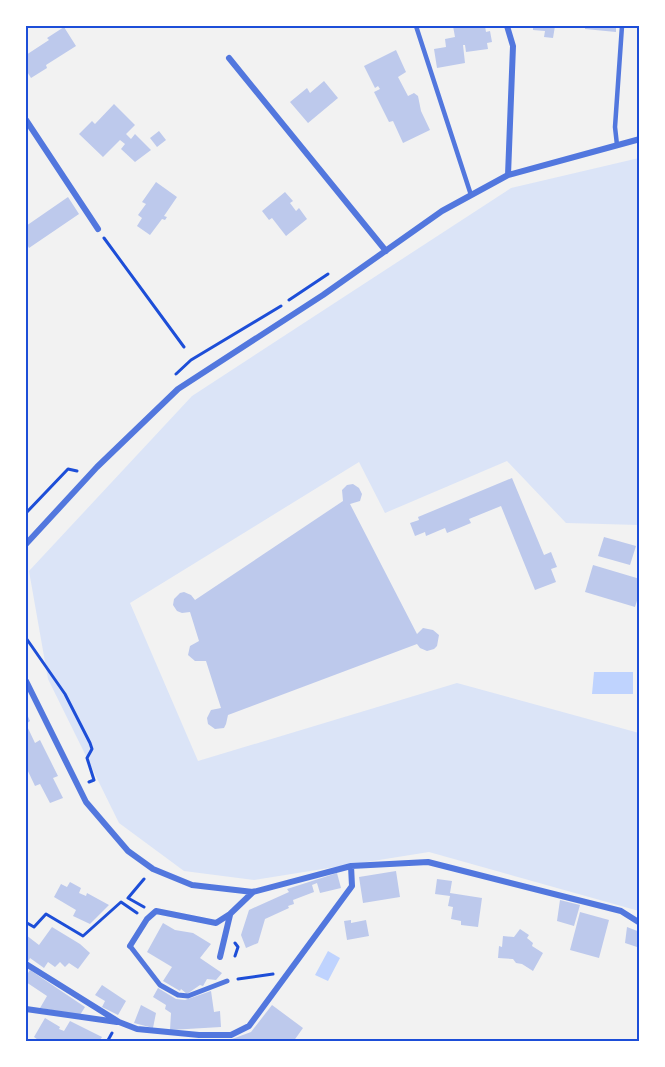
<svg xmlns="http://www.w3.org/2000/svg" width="665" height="1067" font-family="Manrope,sans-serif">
<rect width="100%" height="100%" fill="#f2f2f2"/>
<path fill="#dbe4f7" d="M639,158V525L566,523L507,461L385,513L359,462L130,603L198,761L457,683L639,733V911L429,852L254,880L184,871L119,823L48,679L29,571L192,396L511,188Z"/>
<path fill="#bfd3fe" d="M594,672H633V694H592Z
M328,951L340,958L328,981L315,975Z"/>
<path fill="#bdc9ec" d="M453,26H485L486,32L490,31L492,42L487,43L488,49L466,52L465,45H463L465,63L437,68L434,49L446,47L445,39L455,37Z
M533,26H555L553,38L544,37L545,31L533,30Z
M585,26H616V32L585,29Z
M64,27L76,46L46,65L47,68L31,78L26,70V55L49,40L47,38Z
M396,50L406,72L398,77L408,96L414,93L418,96L421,111L430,130L403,143L393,121L389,122L374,92L380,89L378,86L375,88L364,66Z
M324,81L338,98L308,123L290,102L307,88L310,93Z
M114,104L135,125L126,134L131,139L135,134L151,150L135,162L121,149L125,144L120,140L103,157L79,134L92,121L95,124Z
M159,131L166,140L157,147L150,138Z
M156,182L177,197L164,216L167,217L165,220L162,219L150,235L137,226L142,218L138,215L146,204L142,202Z
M285,192L293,201L290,203L296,211L299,208L307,219L286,236L272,218L269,220L262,211Z
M68,197L79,214L29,248L26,242V226Z
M512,478L544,555L551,552L557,567L551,569L556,582L535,590L501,506L469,519L471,523L447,533L445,528L426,536L425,532L415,536L410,523L419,520L418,517Z
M353,484L359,488L362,494L360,501L350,504L417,634L423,628L433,630L439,635L437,646L434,649L427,651L420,648L417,644L228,715L226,724L224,728L215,729L208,724L207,718L211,710L221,708L206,661H195L188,655L190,646L199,641L190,612L182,613L177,611L173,605L174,599L180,593L184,592L191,595L195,600L343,501L342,490L347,485Z
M604,537L636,546L630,565L598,556Z
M593,565L640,579V591L635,607L585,592Z
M26,712L30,721L26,724L35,743L40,740L58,776L53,778L63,798L50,803L40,784L35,786L26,767Z
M396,871L400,897L363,903L359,877Z
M337,873L341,888L320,893L317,883L312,885L314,892L293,900L294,904L288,906L289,908L265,919L258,943L246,948L241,935L249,910L289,892L287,889Z
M437,879L452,881L450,893L482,898L478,927L461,925V921L451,919L453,907L448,906L450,896L435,894Z
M70,882L81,888L79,893L86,896L87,893L109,905L90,924L73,916L76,910L54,897L61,884L67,887Z
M560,900L580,905L574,926L557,921Z
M580,912L609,920L599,958L570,950Z
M351,920V923L366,920L369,936L347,940L344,921Z
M163,923L175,930L193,933L211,944L200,958L222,973L216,980L207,979L203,986L200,985L187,994L181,989L180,991L163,981L172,967L147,952Z
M52,927L80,944L90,953L78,969L69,963L65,967L60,962L55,967L48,962L44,968L30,958L28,962L26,960V935L39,945Z
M627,927L640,932V948L625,943Z
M520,929L529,935L527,938L533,943L532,946L543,953L533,971L522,964L516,963L513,959L498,958L499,946L502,947L503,936L514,937Z
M30,970L85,1007L80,1015L40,1008L47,996L26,982V976Z
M102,985L126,1001L118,1015L102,1007L105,1001L95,995Z
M158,988L176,999L185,1000L211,991L214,1012L220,1011L221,1027L170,1030L171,1013L165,1009L166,1005L153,997Z
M141,1005L156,1013L153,1028L134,1023Z
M272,1005L303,1028L293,1042H224L251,1032Z
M45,1018L60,1027L59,1029L64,1031L70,1021L102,1037L99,1042L79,1040L78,1042H41L34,1037Z"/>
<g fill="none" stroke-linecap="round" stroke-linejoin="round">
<path stroke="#1d4ed8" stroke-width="3" d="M104,238L184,347
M289,300L328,274
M176,374L191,360L281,306
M26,513L68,469L77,471
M26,638L65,694L90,743L92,749L87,758L94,780L89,782
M144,907L128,898L144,879
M26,925L27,923L34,927L46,914L83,936L121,902L137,913
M235,943L238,947L235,956
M238,979L273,974
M107,1042L112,1033"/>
<path stroke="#5277de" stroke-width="4.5" d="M416,26L471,195
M617,145L615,127L622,26"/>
<path stroke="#5277de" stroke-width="5" d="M130,946L160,985L178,995L188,996L227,981"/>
<path stroke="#5277de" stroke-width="6" d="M507,26L513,46L508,175
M229,58L386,251
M26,120L98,229
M26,544L97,467L178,389L323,295L442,211L508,175L640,139
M26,681L86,802L128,851L153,869L192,885L253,892L351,866L428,862L621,911L640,923
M130,946L147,919L156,911L216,923L230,914L253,892
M220,957L230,915
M26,964L119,1022L137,1029L199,1035H231L249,1026L352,886L351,866
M26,1009L117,1022"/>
</g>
<rect width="665" height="1067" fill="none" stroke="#ffffff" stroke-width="54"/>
<rect x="27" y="27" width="611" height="1013" fill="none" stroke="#1d4ed8" stroke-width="2"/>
</svg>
